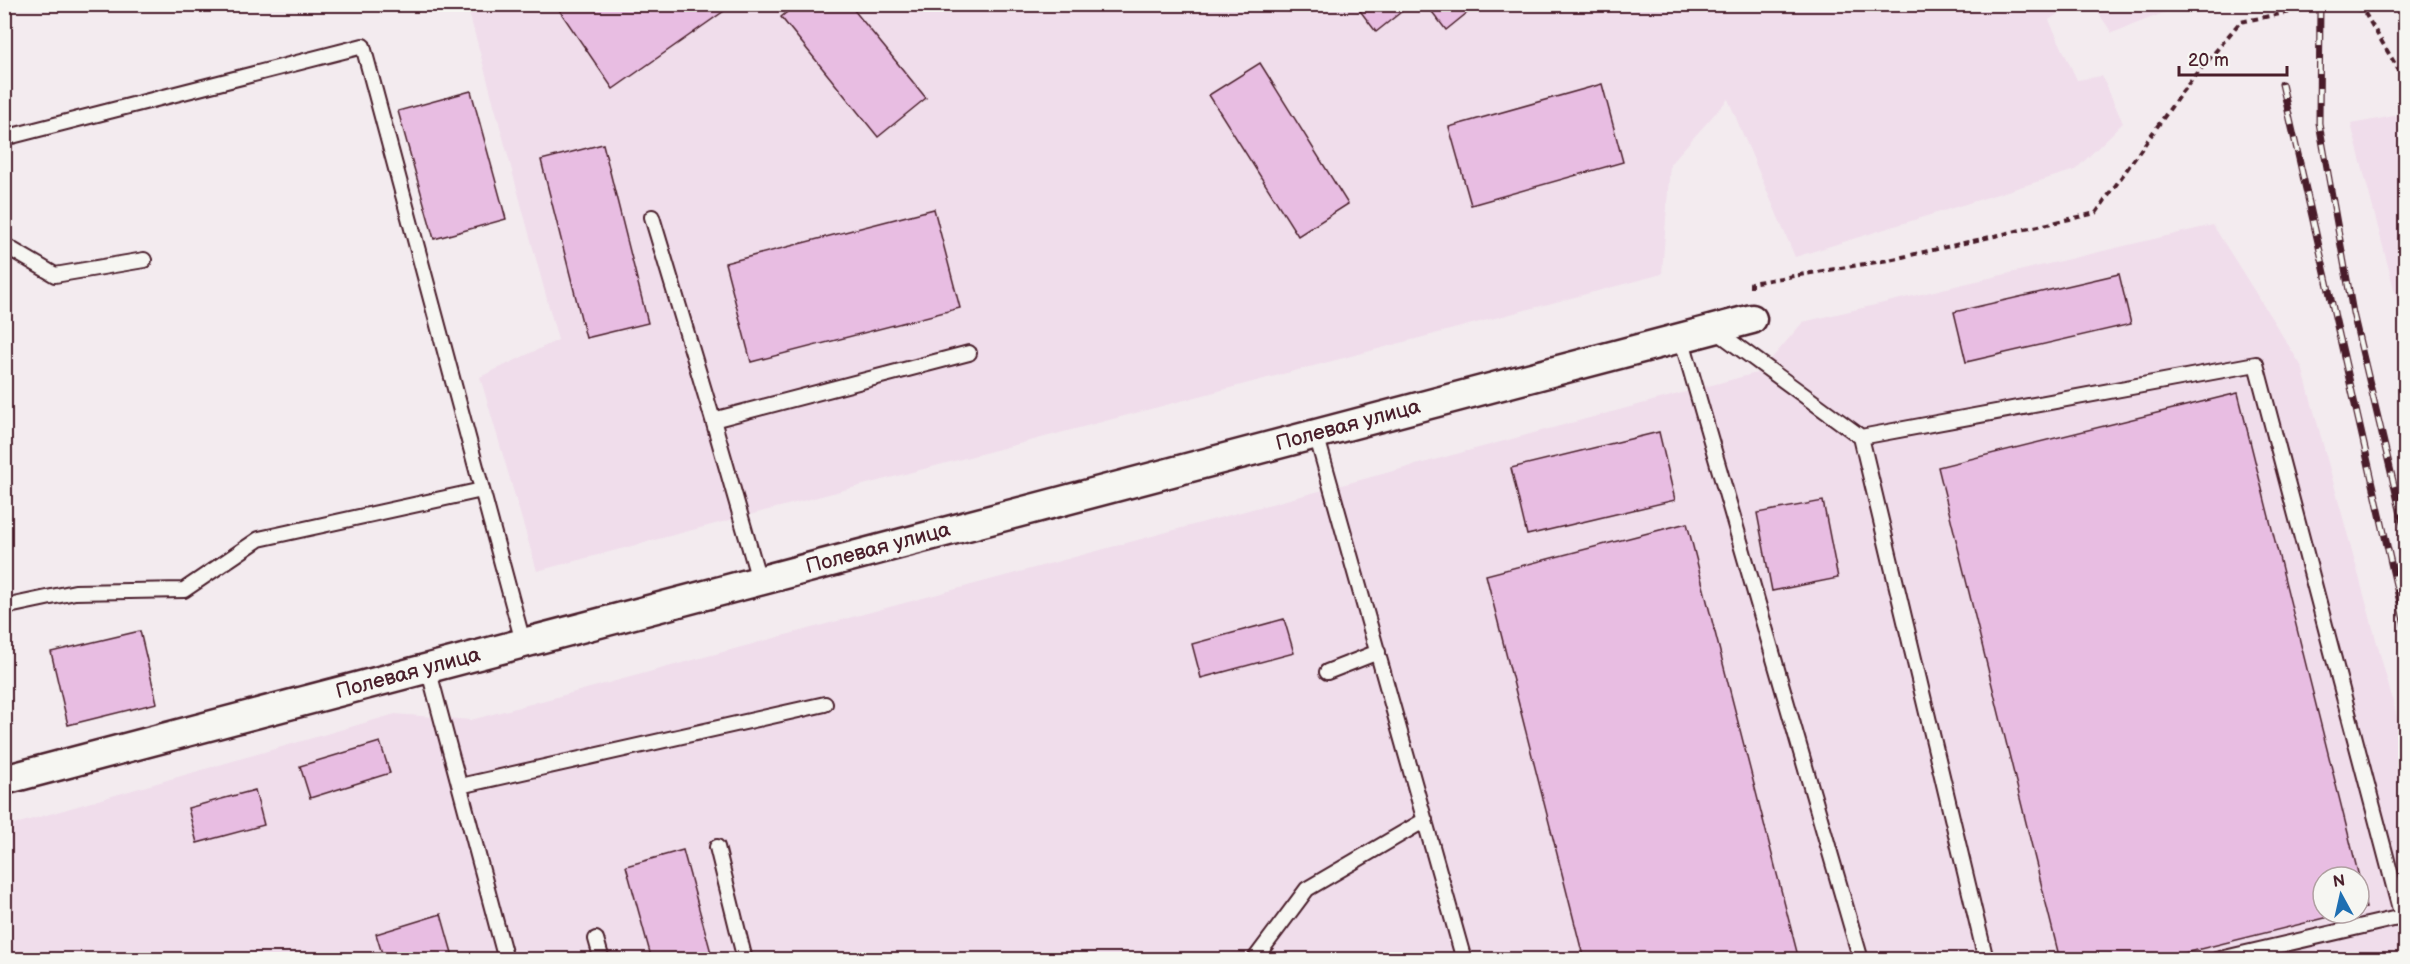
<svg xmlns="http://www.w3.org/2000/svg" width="2410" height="964" font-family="'Balsamiq Sans',sans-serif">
<rect width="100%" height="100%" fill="#f3ebef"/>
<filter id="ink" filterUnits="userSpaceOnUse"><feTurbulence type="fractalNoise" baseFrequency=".0167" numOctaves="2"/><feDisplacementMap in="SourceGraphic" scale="12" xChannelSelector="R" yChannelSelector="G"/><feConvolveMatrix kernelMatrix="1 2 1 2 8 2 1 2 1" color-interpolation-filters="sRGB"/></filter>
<g filter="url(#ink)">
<path fill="#f0ddeb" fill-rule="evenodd" d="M467,5H2070L2049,20L2077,80L2102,76L2123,123L2075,170L1795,257L1728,99L1670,164L1662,274L537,571L480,377L558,340Z
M2093,5H2184L2112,33Z
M2405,114H2406L2405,331L2351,124Z
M2213,225L2302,367L2405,746V959L5,960V827L395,714L471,720L1760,372L1803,322ZM2323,877H2359V913H2323Z"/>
<path fill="#e8bde2" stroke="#4a1f2b" stroke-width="1.5" d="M561,4H734L613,89L557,7Z
M797,4H849L926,98L878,137L781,17Z
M1355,4H1411L1376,32Z
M1426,4H1478L1446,30Z
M1260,63L1348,204L1298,236L1209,95Z
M1602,84L1623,162L1471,205L1449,127Z
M471,91L506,219L434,239L398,111Z
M603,144L648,323L586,338L541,160Z
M934,209L960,308L751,362L725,263Z
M2119,274L2131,324L1966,362L1954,312Z
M2238,393L2359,877H2323V913H2345L2156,960H2060L1938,467Z
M1659,432L1675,500L1527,535L1511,468Z
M1823,501L1838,578L1772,591L1757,513Z
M1687,523L1799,960H1584L1486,575Z
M1284,619L1294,653L1201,678L1192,644Z
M140,631L157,703L68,725L51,652Z
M380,742L390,773L310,798L300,766Z
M255,790L264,825L197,843L188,808Z
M683,850L713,960H652L626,866Z
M2359,879L2366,908L2359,909Z
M441,914L454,960H384L376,934Z"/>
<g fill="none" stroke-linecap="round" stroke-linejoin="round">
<g stroke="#4a1f2b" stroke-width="18">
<path id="lane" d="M4,138L363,46L523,642
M652,217L713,420
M4,245L55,275L144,260
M1715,330L1861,437
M1681,337L1861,960
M1316,434L1464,960
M759,580L713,420L969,353
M4,607L75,592L184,590L259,539L482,490
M428,668L506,960
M1327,672L1378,652
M460,786L825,704
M717,847L745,960
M596,939L602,960
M1254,960L1307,889L1425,820
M1986,960L1861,437L2256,364L2402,917L2216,960"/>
</g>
<g stroke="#4a1f2b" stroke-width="33">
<path id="street" d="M4,780L1752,319"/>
</g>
<path stroke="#4a1f2b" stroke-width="4" stroke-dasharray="6 4.5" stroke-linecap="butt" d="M1751,288V283L1889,260L2096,213L2181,93L2240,22L2320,6L2363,10L2398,69L2406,67"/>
<use href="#lane" stroke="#f6f6f2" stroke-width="14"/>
<use href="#street" stroke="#f6f6f2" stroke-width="28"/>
<g stroke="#4a1f2b" stroke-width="7">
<path id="rail" d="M2320,4L2319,123L2353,313L2406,535
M2282,84L2406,629"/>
</g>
<use href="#rail" stroke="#f6f6f2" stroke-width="4.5" stroke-dasharray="14" stroke-linecap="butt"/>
</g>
</g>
<g text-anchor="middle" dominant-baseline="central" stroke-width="4.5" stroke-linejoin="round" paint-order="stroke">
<g font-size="21" fill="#4a1f2b" stroke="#f6f6f2">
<text transform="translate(1348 425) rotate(-15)">Полевая улица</text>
<text transform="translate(878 548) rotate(-15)">Полевая улица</text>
<text transform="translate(408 673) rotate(-15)">Полевая улица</text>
</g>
</g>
<rect width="2410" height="964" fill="none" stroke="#f6f6f2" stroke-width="24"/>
<rect x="12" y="12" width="2386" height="940" fill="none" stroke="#4a1f2b" stroke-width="2" filter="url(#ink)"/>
<g transform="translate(2341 895) rotate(352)"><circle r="28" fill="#f6f6f2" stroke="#b1a0a2" stroke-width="1.5"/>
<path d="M0-4.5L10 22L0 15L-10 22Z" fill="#1f6fb2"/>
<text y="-9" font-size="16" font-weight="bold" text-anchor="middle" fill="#4a1f2b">N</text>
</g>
<path d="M2179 66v9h108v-9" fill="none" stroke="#4a1f2b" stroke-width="3"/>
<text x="2188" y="66" font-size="18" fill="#4a1f2b" stroke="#f6f6f2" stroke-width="4.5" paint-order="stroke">20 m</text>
</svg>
